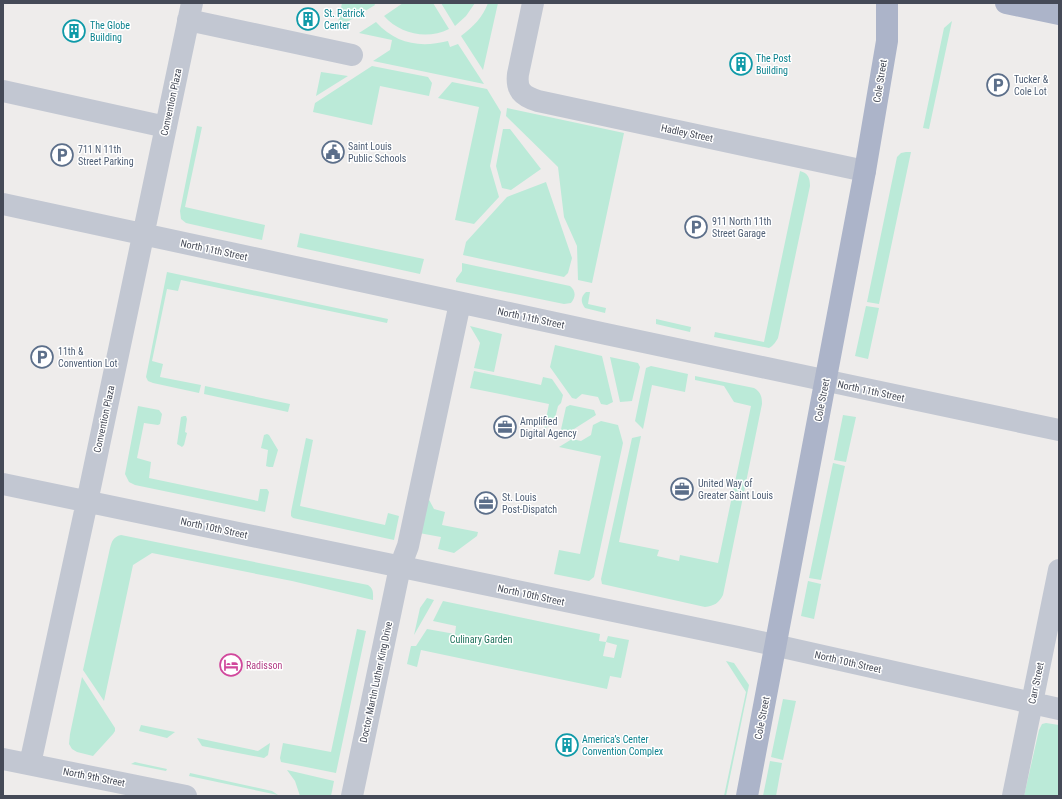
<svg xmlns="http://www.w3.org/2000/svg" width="1062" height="799" font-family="'Roboto Condensed',sans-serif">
<rect width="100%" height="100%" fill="#eeeceb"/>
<path fill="#bbead8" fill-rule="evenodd" d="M342,3H374L375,5L337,28Z
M403,3L423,4L433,3L449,29C427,40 400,34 384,16Z
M441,3H475L466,16L455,26Z
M488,3H498L483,70L461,36C473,27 483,17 488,3Z
M952,21L929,129L923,128L944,28Z
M376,22C396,44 420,48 448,41L450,47L458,44L484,84L373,61L390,50L392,40L359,33Z
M372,66L428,77L432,83L429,96L380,86L372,125L313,112L315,103Z
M321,72L348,76L316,96Z
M452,82L487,89L501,112L490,166L499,197L474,224L455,220L479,107L438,98Z
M507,108L624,133L592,283L578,280L577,246L564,217L558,167L506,116Z
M197,126L202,127L185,207L265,225L262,240L186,223L181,219L180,211Z
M503,129H510L541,169L511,190L502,188L496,166Z
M906,152H911L879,304L867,302L897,157L901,153Z
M800,171C808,173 810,178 810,186L778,338C775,343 774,345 769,348L714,337L715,332L764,342Z
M546,182L572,258L568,273L564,277L463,255L466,242L507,197Z
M300,233L424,259L420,274L297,247Z
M462,263L570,286C576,291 576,297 571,303L564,304L456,282V279L462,271Z
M167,272L388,319L387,323L181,280L178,291L167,289L152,361L163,364L160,377L201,385L199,393L153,383L148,381L146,377Z
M586,292H590L588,304L606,308L605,313L585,308C581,303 580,297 586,292Z
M866,306L879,308L868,359L855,356Z
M656,319L691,327L690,332L656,324Z
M470,326L502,334L494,372L474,368L480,343Z
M555,345L602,356L613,402L607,405L601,404L598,397L582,394L576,399L572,398L550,367Z
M610,357L638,363L640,367L632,401L620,402Z
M651,366L688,374L685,392L652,385L643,429L635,421L646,368Z
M474,371L541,385L543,377L552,379L563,395L561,403L558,406L554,422L544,429L549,404L470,388Z
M695,376L754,388C761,392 762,397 762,404L723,595C719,603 714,606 705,607L602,584L601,579L632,438L641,436L619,542L659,550L657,556L679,561L680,555L718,563L751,406L734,402L724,386L695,380Z
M205,386L290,404L288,412L204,394Z
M570,405L594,410L596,415L563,436L560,434L566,407Z
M138,406L159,410L162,414L160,424L158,425L144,423L137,458L151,462L149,478L258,501L260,489H267L269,492L265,512L135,485L129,482L125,474Z
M843,415L856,417L846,462L834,460Z
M184,416H186L187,419L185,432L187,433L184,445L182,447L177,444L181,417Z
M601,421L618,425L623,443L594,577L589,581L554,574L559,550L580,554L601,456L559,447L572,439L581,441L591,435L593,425Z
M267,434L269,435L278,450L273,467H269L266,466L268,450L261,448L264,435Z
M306,438L313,440L300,506L385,525L388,513L399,516L394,540L293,518L291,516V512Z
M833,463L845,466L821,580L809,578Z
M427,496L434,509L445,512L442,525L478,532L477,536L454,553L438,549L441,537L419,533Z
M121,535L368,585C374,589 373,593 373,600L292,581L152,553L133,565L104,701L83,670L110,548C112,541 113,537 121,535Z
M808,581L821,584L814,619L801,616Z
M427,598L434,600L414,635L420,608Z
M443,601L600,634L599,641L606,642L608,636L629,640L621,678L610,676L607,689L421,650L417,667L407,664L411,646H416L427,629L455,634L456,626L433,621ZM606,642L617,645L614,658L603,656Z
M357,629L366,631L336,773L281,762L280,758L283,743L331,752Z
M726,661L734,663L749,685L726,796H724L746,692Z
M82,677L115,728V731L113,734L93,756L77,752L72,749L69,744L70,734Z
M783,699L796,701L783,760L771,757Z
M1046,723L1059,725V796H1024L1039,730L1042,724Z
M141,725L175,732L167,738L139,731Z
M197,738L258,751L270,743L268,755L264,758L202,746Z
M770,761L782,763L776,796H763Z
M135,762L139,763L167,769L166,771L131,764Z
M287,770L334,781L331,796H300L295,781Z
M190,773L272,791L278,795L189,776Z"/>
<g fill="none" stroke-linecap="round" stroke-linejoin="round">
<path stroke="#c2c7d2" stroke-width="22" d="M533,3L518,74C516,90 522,96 538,101L865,171
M188,20L352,55
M3,91L166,127
M3,204L606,334L1059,430
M3,484L738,637L1059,709
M3,759L186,796
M30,764L87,502L192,3
M352,796L400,567L408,546L460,303
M1013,796L1059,570"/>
<path stroke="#acb4c9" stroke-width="22" d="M1006,3L1059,14
M747,796L865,171L887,41V3"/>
</g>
<defs>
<g id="building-ring" transform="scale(1.15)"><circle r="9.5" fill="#fff" stroke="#0f9aa8" stroke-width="1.5"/><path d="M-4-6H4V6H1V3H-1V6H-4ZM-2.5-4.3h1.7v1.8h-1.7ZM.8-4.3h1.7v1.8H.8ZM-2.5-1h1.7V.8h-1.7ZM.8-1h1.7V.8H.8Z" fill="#0f9aa8"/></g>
<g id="parking-ring" transform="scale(1.15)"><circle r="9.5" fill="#fff" stroke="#5c6f8a" stroke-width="1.5"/><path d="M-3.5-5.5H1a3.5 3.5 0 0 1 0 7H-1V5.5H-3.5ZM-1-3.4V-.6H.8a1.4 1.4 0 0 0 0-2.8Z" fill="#5c6f8a"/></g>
<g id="civic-ring" transform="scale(1.15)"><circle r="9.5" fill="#fff" stroke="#5c6f8a" stroke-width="1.5"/><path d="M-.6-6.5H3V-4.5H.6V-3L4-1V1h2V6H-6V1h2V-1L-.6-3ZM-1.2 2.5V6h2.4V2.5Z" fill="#5c6f8a"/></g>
<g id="office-ring" transform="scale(1.15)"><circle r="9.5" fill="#fff" stroke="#5c6f8a" stroke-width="1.5"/><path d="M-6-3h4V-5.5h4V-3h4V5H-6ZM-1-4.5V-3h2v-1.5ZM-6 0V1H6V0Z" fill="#5c6f8a"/></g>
<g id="hotel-ring" transform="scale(1.15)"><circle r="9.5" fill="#fff" stroke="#d1479c" stroke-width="1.5"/><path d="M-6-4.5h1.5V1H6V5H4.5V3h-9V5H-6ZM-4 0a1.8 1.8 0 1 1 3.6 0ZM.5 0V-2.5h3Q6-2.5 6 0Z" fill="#d1479c"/></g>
</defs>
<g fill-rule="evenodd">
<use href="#building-ring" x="308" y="19"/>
<use href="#building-ring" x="74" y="31"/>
<use href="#building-ring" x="741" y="64"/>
<use href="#parking-ring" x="998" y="85"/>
<use href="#civic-ring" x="333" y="152"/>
<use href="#parking-ring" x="62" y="155"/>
<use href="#parking-ring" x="696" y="227"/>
<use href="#parking-ring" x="42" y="357"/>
<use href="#office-ring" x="505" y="427"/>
<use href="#office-ring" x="682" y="489"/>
<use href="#office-ring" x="486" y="503"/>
<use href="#hotel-ring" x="231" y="665"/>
<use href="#building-ring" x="567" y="745"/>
</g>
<g text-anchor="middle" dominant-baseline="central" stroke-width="3" stroke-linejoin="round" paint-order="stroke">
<g font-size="10" fill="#0d838f" stroke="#fff" text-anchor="start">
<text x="324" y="13">St. Patrick<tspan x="324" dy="12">Center</tspan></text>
<text x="90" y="25">The Globe<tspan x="90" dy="12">Building</tspan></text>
<text x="756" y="58">The Post<tspan x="756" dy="12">Building</tspan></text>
<text x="582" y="739">America’s Center<tspan x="582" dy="12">Convention Complex</tspan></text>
</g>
<g font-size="10" fill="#4e5e75" stroke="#fff" text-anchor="start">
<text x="1014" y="79">Tucker &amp;<tspan x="1014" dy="12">Cole Lot</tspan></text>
<text x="348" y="146">Saint Louis<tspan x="348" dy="12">Public Schools</tspan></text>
<text x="78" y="149">711 N 11th<tspan x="78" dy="12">Street Parking</tspan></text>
<text x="712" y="221">911 North 11th<tspan x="712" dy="12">Street Garage</tspan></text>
<text x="58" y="351">11th &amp;<tspan x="58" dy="12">Convention Lot</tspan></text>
<text x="520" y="421">Amplified<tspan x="520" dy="12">Digital Agency</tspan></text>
<text x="698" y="483">United Way of<tspan x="698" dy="12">Greater Saint Louis</tspan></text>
<text x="502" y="497">St. Louis<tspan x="502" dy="12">Post-Dispatch</tspan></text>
</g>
<g font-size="10" fill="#454a57" stroke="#fff">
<text transform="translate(880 81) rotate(-81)">Cole Street</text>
<text transform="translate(171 102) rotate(-78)">Convention Plaza</text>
<text transform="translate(687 133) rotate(12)">Hadley Street</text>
<text transform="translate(214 250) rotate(12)">North 11th Street</text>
<text transform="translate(531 318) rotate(12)">North 11th Street</text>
<text transform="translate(871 391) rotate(12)">North 11th Street</text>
<text transform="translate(822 400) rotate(-79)">Cole Street</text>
<text transform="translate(104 419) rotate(-78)">Convention Plaza</text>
<text transform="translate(214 528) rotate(12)">North 10th Street</text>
<text transform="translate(531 595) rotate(12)">North 10th Street</text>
<text transform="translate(848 662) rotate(13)">North 10th Street</text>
<text transform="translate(376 682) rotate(-78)">Doctor Martin Luther King Drive</text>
<text transform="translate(1036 683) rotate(-78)">Carr Street</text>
<text transform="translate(762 718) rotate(-79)">Cole Street</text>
<text transform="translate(94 777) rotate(11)">North 9th Street</text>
</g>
<g font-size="10" fill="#1d715a" stroke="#fff">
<text x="481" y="639">Culinary Garden</text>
</g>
<g font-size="10" fill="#b23c85" stroke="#fff" text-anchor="start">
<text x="246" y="665">Radisson</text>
</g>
</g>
<rect width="1062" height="799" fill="none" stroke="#454a57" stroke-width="8"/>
</svg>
